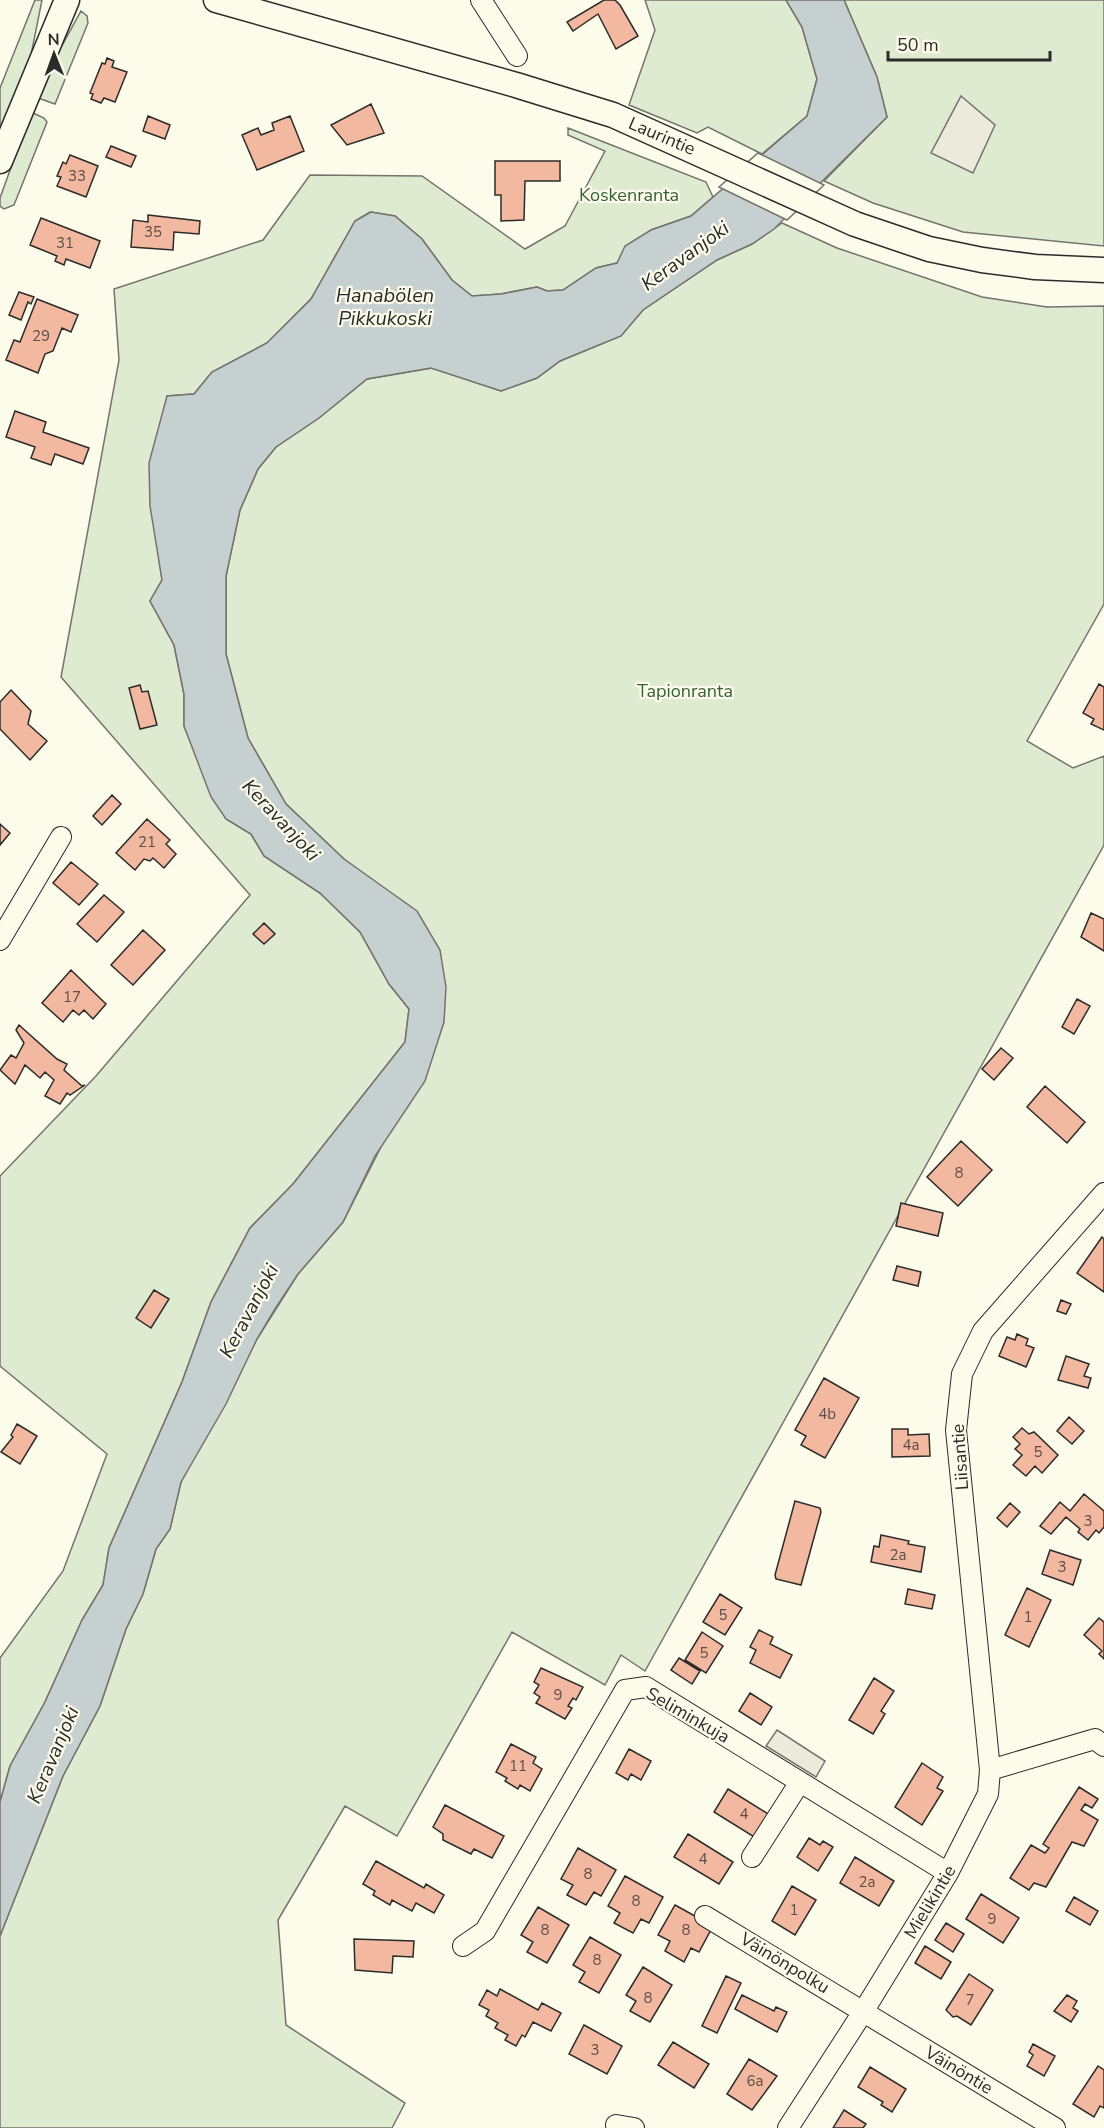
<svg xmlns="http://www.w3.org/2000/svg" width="1104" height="2128" font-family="'Nunito Sans',sans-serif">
<rect width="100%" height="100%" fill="#fdfbea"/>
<path fill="#deebd1" stroke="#74746e" stroke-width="1.5" d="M35,0H42L31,55L0,132V88Z
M645,0H786L802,27L817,79L807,116L762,154L708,127L697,133L629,105L655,30Z
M844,0H1104V246L963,232L873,203L824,181L887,117L877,77Z
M81,11L87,16L88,23L55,104L38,98L47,73Z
M31,112L44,118L47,122L14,205L4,209L0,206V198Z
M568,128L706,182L713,197L691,216L651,230L617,263L596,268L563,290L547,291L537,287L501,294L472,296L452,280L422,239L395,216L370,212L355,221L311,299L267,343L212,372L194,394L167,396L158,550L162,580L150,601L174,645L184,694V726L226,819L251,834L264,856L320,893L360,932L389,984L409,1009L405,1042L293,1184L250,1228L211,1302L182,1382L109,1548L103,1585L82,1620L45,1702L10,1766L0,1802V1658L63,1571L107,1454L0,1366V1176L96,1076L250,895L61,677L119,360L114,289L263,240L310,175L422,176L525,249L565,226L605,151L568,135Z
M782,223L837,248L982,297L1047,307L1104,306V604L1027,741L1073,768L1104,756V845L645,1671L621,1655L605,1685L512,1632L397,1836L345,1806L278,1920L286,2025L405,2103L392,2128H0V1936L63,1776L100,1706L126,1629L143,1594L156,1549L170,1529L181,1482L257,1339L298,1274L343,1222L444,1022L378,885L344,859L286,804L248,738L226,654V576L240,510L258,469L276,447L319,418L367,379L432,368L501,391L537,378L560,361L621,336L643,310L717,260L752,244Z"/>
<path fill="#eceadb" stroke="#74746e" stroke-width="1.5" d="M961,96L995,125L973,173L931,153Z
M777,1730L825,1761L816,1777L766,1746Z"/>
<path fill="#c7d0d0" stroke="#74746e" stroke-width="1.5" d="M786,0H844L877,77L887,117L774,229L752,244L717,260L643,310L621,336L560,361L537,378L501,391L431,368L367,379L319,418L276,447L258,469L240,510L226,576V654L248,738L286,804L344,859L417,911L440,950L446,987L444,1022L425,1081L375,1156L343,1222L298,1274L275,1309L257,1339L226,1404L181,1482L170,1529L156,1549L143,1594L126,1629L100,1706L63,1776L0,1936V1802L10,1766L45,1702L82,1620L103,1585L109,1548L182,1382L211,1302L250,1228L293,1184L405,1042L409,1009L389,984L360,932L320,893L264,856L251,834L226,819L211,797L184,726V694L174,645L150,601L162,580L150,506L149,463L167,396L194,394L212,372L267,343L311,299L355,221L371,212L395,216L422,239L452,280L472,296L501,294L537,287L547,291L563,290L596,268L617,263L625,246L651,230L691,216L807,116L817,79L802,27Z"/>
<path fill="#fdfbea" stroke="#74746e" stroke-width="1.5" d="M758,153L824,185L787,220L719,187Z"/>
<path fill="#f2b8a0" stroke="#2b2b2b" stroke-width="1.5" d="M604,0H615L620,5L638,36L616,49L598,14L573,31L567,22Z
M107,58L114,61L112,67L127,72L115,102L104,98L101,103L91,99L93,94L90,93L102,63L105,64Z
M371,104L384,133L347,145L331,125Z
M148,116L170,125L165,139L143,131Z
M290,116L304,151L257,170L242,135L258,128L261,135L274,130L272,123Z
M111,146L136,156L131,167L106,157Z
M70,155L98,166L86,197L57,186L61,177L57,176L63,162L66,164Z
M495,161H560V181H525L524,220L501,221V195H495Z
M148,215L200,221L199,234L174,232L173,250L131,247L133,220L148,222Z
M41,218L100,241L90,268L66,259L64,265L55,261L57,256L30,245Z
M19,292L34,297L31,304L28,302L21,320L9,315Z
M37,299L78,315L71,332L62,328L53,351L45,354L38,373L6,360L14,340L20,342Z
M15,411L46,422L43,432L89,448L83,464L55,454L51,465L31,458L35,447L6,437Z
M1099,684L1104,687V730L1091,724L1094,719L1083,713Z
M140,685L142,692L148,691L157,725L140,729L129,688Z
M11,690L31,711L28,724L47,741L30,760L0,729V702Z
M112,795L121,804L102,825L93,816Z
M147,819L170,840L166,844L176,854L164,868L153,858L150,861L144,859L135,870L116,853Z
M0,824L10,833L0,845Z
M71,862L98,884L79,905L53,883Z
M104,895L124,912L97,942L77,924Z
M1091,913L1104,919V951L1081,937Z
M264,923L275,934L264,944L253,934Z
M143,930L165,950L133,985L111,965Z
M71,970L106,1004L93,1019L84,1010L79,1015L73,1010L63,1022L42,1003Z
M1077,999L1090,1006L1074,1034L1062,1027Z
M19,1025L57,1059L67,1064L64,1070L82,1086L85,1085L70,1095L67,1093L60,1104L45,1096L54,1080L45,1072L40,1078L25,1065L15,1084L0,1070L11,1055L16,1058L24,1043L16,1030Z
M1001,1048L1013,1058L994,1080L982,1069Z
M1045,1086L1085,1122L1067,1143L1027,1107Z
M961,1141L992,1170L958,1206L927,1177Z
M901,1203L943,1213L938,1236L896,1226Z
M1102,1237L1104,1239V1292L1077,1273Z
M897,1266L921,1272L918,1286L893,1280Z
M154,1290L169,1299L151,1328L136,1318Z
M1061,1300L1071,1304L1066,1314L1057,1311Z
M1017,1334L1028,1339L1026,1345L1034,1348L1026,1367L999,1356L1007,1337L1015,1340Z
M1066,1356L1089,1364L1084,1376L1091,1378L1088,1388L1058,1380Z
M824,1378L859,1398L825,1458L801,1445L806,1436L795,1430Z
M1069,1417L1084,1431L1072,1444L1057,1431Z
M17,1424L37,1436L20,1464L1,1452L13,1437L11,1435Z
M1022,1428L1029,1434L1034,1432L1058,1455L1042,1473L1035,1466L1026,1476L1013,1465L1022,1455L1015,1449L1020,1444L1013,1437Z
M892,1429H908V1435L929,1434L930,1456L892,1457Z
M1084,1494L1104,1511V1527L1099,1533L1096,1530L1088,1540L1078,1532L1080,1529L1066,1517L1051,1534L1040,1526L1060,1502L1070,1511Z
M795,1501L820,1508L821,1512L801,1585L776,1579L775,1575Z
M1010,1503L1020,1512L1007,1527L997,1518Z
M881,1535L909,1541L908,1544L925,1547L921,1572L871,1562L874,1546L879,1547Z
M1050,1550L1081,1560L1073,1585L1042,1574Z
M1027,1588L1051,1600L1029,1647L1005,1635Z
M908,1589L935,1595L932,1609L905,1604Z
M720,1594L742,1608L725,1635L703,1622Z
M1099,1618L1104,1622V1659L1099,1654L1102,1651L1084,1635Z
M759,1630L773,1637L770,1644L792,1655L780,1678L750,1663L756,1650L750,1647Z
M702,1632L723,1646L706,1673L685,1660Z
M679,1658L700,1671L692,1684L671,1670Z
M541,1668L583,1687L576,1700L573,1698L568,1706L572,1708L565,1719L536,1703L540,1697L534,1693L539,1685L534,1682Z
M874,1678L894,1691L881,1711L885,1714L873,1734L849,1720Z
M750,1693L772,1707L761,1725L739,1711Z
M511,1744L536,1757L533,1763L542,1769L530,1791L520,1785L518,1789L505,1781L507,1778L496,1772Z
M629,1749L651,1761L641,1780L631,1774L628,1780L616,1773Z
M922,1763L943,1777L937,1788L943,1791L922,1825L895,1807Z
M1079,1787L1098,1799L1092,1808L1085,1804L1081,1810L1098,1820L1084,1846L1072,1842L1046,1887L1034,1883L1029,1890L1010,1878L1031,1845L1045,1853L1049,1848L1043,1844Z
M728,1789L773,1817L759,1840L714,1812Z
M445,1805L504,1836L492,1858L474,1849L471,1854L443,1840V1834L433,1827Z
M688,1834L733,1862L719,1884L674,1857Z
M809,1838L820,1845L823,1841L833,1847L818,1871L797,1857Z
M578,1848L616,1870L601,1896L594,1892L586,1905L567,1895L573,1885L561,1879Z
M855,1857L894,1881L879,1906L840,1883Z
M376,1861L424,1888L426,1884L444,1895L434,1913L416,1903L412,1911L392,1900L390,1905L373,1895L375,1891L363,1884Z
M625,1876L663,1897L649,1923L641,1919L633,1933L614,1923L620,1913L608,1906Z
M792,1886L816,1900L795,1935L772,1921Z
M981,1894L1019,1918L1003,1943L966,1919Z
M1074,1897L1098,1911L1090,1925L1066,1911Z
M675,1905L713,1926L699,1952L691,1948L684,1962L665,1951L670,1941L658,1935Z
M538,1907L569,1925L547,1963L527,1952L533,1942L521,1935Z
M946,1923L964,1934L953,1952L935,1940Z
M590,1937L621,1955L599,1993L579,1982L585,1972L573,1965Z
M354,1939L414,1941L413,1957L393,1956L392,1973L355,1970Z
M925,1946L951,1962L941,1979L915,1963Z
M643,1967L672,1985L650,2022L630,2011L636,2001L626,1995Z
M969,1974L993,1990L971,2025L957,2016L953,2017L946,2010Z
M726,1976L741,1983L717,2033L702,2026Z
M500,1989L538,2010L542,2003L561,2013L551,2031L533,2022L525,2037L522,2035L516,2046L505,2040L508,2035L495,2028L498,2023L486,2016L489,2010L479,2005L487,1990L497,1996Z
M742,1995L774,2011L776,2007L787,2012L777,2032L735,2009Z
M1067,1995L1077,2001L1073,2008L1078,2011L1071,2022L1054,2011Z
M584,2025L622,2046L607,2074L569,2054Z
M673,2042L709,2064L694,2088L658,2065Z
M1033,2044L1055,2056L1044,2076L1027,2066L1033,2055L1029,2052Z
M749,2059L777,2076L752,2110L727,2094Z
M1098,2066L1104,2070V2108L1100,2106L1094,2117L1073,2104Z
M870,2067L906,2089L892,2112L881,2105L883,2102L858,2087Z
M844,2110L866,2124L863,2128H833Z"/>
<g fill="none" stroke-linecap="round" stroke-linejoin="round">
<g stroke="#2b2b2b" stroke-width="22">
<path id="minor" d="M481,0L517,56
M0,940L61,837
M990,1770L956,1430L962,1374L983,1331L1104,1193
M752,1857L800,1782
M705,1916L1055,2128
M463,1946L485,1931L625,1690L646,1687L948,1873
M616,2125L634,2128
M788,2128L863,2012L948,1873L988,1794L990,1770L1095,1739L1104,1746"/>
</g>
<g stroke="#2b2b2b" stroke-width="27">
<path id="tertiary" d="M216,0L516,85L613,115L855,224L929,249L982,260L1035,267L1104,270
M0,161L67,0"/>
</g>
<use href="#minor" stroke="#fdfbea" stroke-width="20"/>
<use href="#tertiary" stroke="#fdfbea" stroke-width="24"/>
</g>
<g text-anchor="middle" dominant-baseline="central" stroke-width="4.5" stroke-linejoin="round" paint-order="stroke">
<g font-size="15" fill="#5d4e48">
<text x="77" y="176">33</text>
<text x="153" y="232">35</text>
<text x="65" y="243">31</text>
<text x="41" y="336">29</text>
<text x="147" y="842">21</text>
<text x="72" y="997">17</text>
<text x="959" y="1173">8</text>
<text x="827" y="1414">4b</text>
<text x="911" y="1445">4a</text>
<text x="1038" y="1452">5</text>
<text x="1088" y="1521">3</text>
<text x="898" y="1555">2a</text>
<text x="1062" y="1567">3</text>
<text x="723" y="1615">5</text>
<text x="1028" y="1617">1</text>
<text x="704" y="1653">5</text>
<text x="558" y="1695">9</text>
<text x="518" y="1766">11</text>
<text x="744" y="1814">4</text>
<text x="703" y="1859">4</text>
<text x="588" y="1874">8</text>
<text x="867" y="1882">2a</text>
<text x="636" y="1901">8</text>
<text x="794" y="1910">1</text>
<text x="992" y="1919">9</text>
<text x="545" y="1930">8</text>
<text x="686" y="1930">8</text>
<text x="597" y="1960">8</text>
<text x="648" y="1998">8</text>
<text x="970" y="2000">7</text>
<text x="595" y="2050">3</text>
<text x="755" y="2081">6a</text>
</g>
<g font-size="18" fill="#2b2b2b" stroke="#fdfbea">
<text transform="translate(662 136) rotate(23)">Laurintie</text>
<text transform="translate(960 1457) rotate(-94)">Liisantie</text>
<text transform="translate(688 1715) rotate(30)">Seliminkuja</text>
<text transform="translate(930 1902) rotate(-59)">Mielikintie</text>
<text transform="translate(785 1963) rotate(31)">Väinönpolku</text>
<text transform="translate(959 2070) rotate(31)">Väinöntie</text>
</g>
<g font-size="18" fill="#34623c" stroke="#fdfbea">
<text x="629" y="195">Koskenranta</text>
<text x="685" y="691">Tapionranta</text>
</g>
<g font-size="20" font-style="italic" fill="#2b2b2b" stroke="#fdfbea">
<text transform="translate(685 256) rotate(-36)">Keravanjoki</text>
<text x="385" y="295">Hanabölen<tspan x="385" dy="23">Pikkukoski</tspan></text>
<text transform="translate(281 820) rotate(47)">Keravanjoki</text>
<text transform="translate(249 1311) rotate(-62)">Keravanjoki</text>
<text transform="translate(53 1755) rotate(-67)">Keravanjoki</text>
</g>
</g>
<g transform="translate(54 54) rotate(359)" stroke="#fdfbea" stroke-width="4.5" paint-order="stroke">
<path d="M0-4.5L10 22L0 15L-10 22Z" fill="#2b2b2b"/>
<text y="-9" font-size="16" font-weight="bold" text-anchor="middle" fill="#2b2b2b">N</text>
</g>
<path d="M888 51v9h162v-9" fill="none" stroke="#2b2b2b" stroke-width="3"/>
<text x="897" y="51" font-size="18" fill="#2b2b2b" stroke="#fdfbea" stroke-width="4.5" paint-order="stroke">50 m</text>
</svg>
